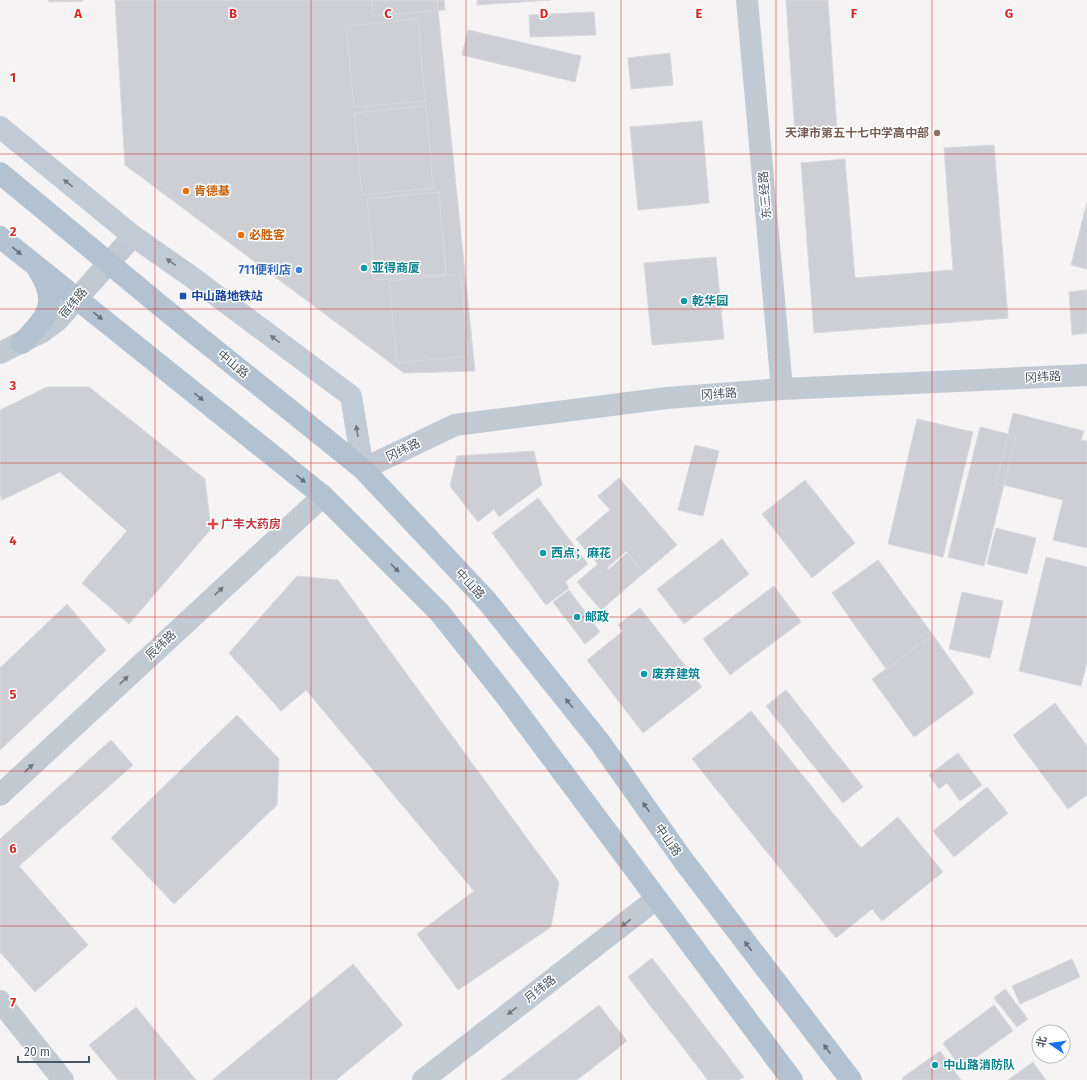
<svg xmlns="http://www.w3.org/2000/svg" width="1087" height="1080" font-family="'Fira Sans','Noto Sans SC',sans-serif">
<rect width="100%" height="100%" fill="#f5f3f3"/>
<path fill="#cdcfd5" stroke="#d7d9de" d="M48,0H83V1L49,2Z
M115,0H437L475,371L404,373L125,165Z
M372,0H444L445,10L373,16Z
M477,0H551L477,5Z
M786,0H828L837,130L795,134Z
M594,12L596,35L530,37L529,15Z
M418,19L425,101L354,107L346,26Z
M468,30L581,56L575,82L462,55Z
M670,53L673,85L631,89L628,58Z
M426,106L433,188L362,195L354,113Z
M702,121L709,203L638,210L630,127Z
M994,145L1008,318L814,333L801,163L845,159L855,278L953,270L944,148Z
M439,192L446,274L375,280L367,199Z
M1087,202V269L1071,265Z
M716,257L724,339L652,345L644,263Z
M461,274L468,356L397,363L389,281Z
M1087,290V333L1072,335L1069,292Z
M47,387H89L205,479L211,529L129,624L82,583L127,531L60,472L2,500L0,495V410Z
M1013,413L1084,431L1081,440L1087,441V548L1053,540L1063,500L996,483Z
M917,419L973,432L943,557L888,544Z
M980,427L1016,436L984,566L948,557Z
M695,445L719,451L703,516L678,510Z
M534,451L542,485L499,517L494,509L478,522L450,486L457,456Z
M619,478L677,545L644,573L626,551L607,568L608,570L627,553L644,573L601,610L577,582L598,564L576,539L610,510L598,496Z
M805,480L855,543L812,578L762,514Z
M538,498L588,564L565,582L569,588L546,605L492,533Z
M996,528L1036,538L1027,574L987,564Z
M722,539L749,574L684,624L657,589Z
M1046,557L1087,567V662L1081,686L1019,671Z
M878,560L933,635L886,669L832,593Z
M297,576L338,580L559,882L551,927L458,990L417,934L474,891L306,690L281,711L229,653Z
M774,586L801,622L730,675L703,639Z
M569,590L600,632L585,644L553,602Z
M962,592L1003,601L990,658L949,649Z
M67,604L106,650L0,750V668Z
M640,608L702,687L643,733L587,660L623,631L618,625Z
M933,635L974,693L914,737L872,679Z
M786,690L863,787L843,803L766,706Z
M1055,703L1087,746V795L1068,809L1013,735Z
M751,711L861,848L898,817L943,872L882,921L872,909L836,938L692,759Z
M237,715L279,759L277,805L174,904L111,838Z
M111,740L133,765L19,866L88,945L35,992L0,952V839Z
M958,753L982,785L960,801L947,783L939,789L929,775Z
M987,787L1008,813L954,857L933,831Z
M652,958L744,1077L739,1080H708L628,977Z
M1072,959L1080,977L1020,1004L1012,986Z
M353,964L403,1025L336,1080H212Z
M1005,989L1028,1019L1017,1027L994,998Z
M599,1005L627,1041L577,1080H501Z
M994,1005L1013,1031L961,1068L943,1043Z
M136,1007L196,1080H118L89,1045Z
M940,1051L961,1080H903L902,1078Z
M1033,1062L1046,1080H1008Z"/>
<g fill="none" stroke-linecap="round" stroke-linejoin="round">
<path stroke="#c1cad2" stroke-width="22" d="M747,0L782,389
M0,795L323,496
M0,1001L63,1080"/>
<path stroke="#c1cad2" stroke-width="22" d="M0,353L42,332L57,321L133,236
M363,469L455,425L667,398L782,389L1087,375
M423,1080L656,899"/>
<path stroke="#c1cbd6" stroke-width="22" d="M0,127L133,236L189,275L351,396L363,469"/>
<path stroke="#b3c2d1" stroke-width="22" d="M0,173L168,312L363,469L487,601L599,741L683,860L851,1080
M0,237L323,496L440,613L508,699L792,1080
M22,343C46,318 60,304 39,271"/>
</g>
<defs><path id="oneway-solid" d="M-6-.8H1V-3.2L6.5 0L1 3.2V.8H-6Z"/></defs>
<g fill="#6e7984">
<use href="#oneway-solid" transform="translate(68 183) rotate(-141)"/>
<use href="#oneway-solid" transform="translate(171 262) rotate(-145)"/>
<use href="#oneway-solid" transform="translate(275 339) rotate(-143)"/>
<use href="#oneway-solid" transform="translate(357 431) rotate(-99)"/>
</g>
<g fill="#64717d">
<use href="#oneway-solid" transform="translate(17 251) rotate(40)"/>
<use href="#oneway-solid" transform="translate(98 316) rotate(39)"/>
<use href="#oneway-solid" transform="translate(199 397) rotate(39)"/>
<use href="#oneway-solid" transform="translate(301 479) rotate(39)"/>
<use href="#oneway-solid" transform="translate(395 568) rotate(45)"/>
<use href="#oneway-solid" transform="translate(569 703) rotate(-129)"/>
<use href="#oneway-solid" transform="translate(646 807) rotate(-125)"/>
<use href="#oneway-solid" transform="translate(748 946) rotate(-127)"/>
<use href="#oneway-solid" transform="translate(827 1049) rotate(-127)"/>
</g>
<g fill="#6e7983">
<use href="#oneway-solid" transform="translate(219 591) rotate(-43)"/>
<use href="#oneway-solid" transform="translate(124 680) rotate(-43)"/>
<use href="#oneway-solid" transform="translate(29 768) rotate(-43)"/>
<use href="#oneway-solid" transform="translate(626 923) rotate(142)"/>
<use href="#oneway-solid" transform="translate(512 1011) rotate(142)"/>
</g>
<path fill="none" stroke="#d62828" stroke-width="1" stroke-opacity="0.55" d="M155,0V1080M311,0V1080M466,0V1080M621,0V1080M776,0V1080M932,0V1080M0,154H1087M0,309H1087M0,463H1087M0,617H1087M0,771H1087M0,926H1087"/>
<circle fill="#8d6e63" stroke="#fff" stroke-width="1.5" cx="937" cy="133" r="4"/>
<g fill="#e8710a" stroke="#fff" stroke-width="1.5">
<circle cx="186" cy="191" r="4"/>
<circle cx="241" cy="235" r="4"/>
</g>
<g fill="#0f9aa8" stroke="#fff" stroke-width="1.5">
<circle cx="364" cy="268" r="4"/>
<circle cx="684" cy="301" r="4"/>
<circle cx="543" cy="553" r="4"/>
<circle cx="577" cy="617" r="4"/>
<circle cx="644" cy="674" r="4"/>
<circle cx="935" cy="1065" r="4"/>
</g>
<circle fill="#3f7fe0" stroke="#fff" stroke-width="1.5" cx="299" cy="270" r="4"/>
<rect fill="#1a4fb4" stroke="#fff" stroke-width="1.5" x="179" y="292" width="8" height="8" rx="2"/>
<path fill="#e0444e" stroke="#fff" stroke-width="1.5" d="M211 518h4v4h4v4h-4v4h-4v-4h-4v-4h4z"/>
<g text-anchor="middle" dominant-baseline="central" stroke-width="3" stroke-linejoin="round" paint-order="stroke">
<g font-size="12" font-weight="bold" fill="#785e54" stroke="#fff" text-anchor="end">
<text x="929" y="133">天津市第五十七中学高中部</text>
</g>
<g font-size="12" font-weight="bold" fill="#c56008" stroke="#fff" text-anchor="start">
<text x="194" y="191">肯德基</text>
<text x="249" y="235">必胜客</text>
</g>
<g font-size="12" fill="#4a5661" stroke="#fff">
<text transform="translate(765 195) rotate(-95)">东三经路</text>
<text transform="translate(73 303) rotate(-50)">宿纬路</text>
<text transform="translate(233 364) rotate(39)">中山路</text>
<text transform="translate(1043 377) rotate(-3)">冈纬路</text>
<text transform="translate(719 394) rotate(-4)">冈纬路</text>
<text transform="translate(403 450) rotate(-26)">冈纬路</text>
<text transform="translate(470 584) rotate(47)">中山路</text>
<text transform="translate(161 645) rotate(-43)">辰纬路</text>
<text transform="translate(668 840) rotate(55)">中山路</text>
<text transform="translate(540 989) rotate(-38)">月纬路</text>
</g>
<g font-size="12" font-weight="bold" fill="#0d838f" stroke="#fff" text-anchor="start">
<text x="372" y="268">亚得商厦</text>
<text x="692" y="301">乾华园</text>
<text x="551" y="553">西点；麻花</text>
<text x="585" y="617">邮政</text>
<text x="652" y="674">废弃建筑</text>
<text x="943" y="1065">中山路消防队</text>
</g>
<g font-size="12" font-weight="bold" fill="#366cbe" stroke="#fff" text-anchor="end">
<text x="291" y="270">711便利店</text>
</g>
<g font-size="12" font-weight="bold" fill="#164399" stroke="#fff" text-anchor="start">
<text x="191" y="296">中山路地铁站</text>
</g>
<g font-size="12" font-weight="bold" fill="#be3a42" stroke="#fff" text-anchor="start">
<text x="221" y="524">广丰大药房</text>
</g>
</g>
<g font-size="13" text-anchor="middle" font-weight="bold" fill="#d62828" stroke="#fff" stroke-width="3" stroke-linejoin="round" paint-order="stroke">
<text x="78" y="18">A</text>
<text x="233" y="18">B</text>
<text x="388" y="18">C</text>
<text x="544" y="18">D</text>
<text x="699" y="18">E</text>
<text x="854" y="18">F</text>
<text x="1009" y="18">G</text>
<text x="13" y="82">1</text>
<text x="13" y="236">2</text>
<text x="13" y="390">3</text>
<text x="13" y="545">4</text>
<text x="13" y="699">5</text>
<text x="13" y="853">6</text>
<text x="13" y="1007">7</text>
</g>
<g transform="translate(1051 1044) rotate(283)"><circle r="19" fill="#ffffff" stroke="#b7bbc0"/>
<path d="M0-3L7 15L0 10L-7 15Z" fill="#1a73e8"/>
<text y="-6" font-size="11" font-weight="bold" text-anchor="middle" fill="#4a5661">北</text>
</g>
<path d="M18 1056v6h71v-6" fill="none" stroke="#4a5661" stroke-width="2"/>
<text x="24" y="1056" font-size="12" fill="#4a5661" stroke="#ffffff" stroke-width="3" paint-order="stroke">20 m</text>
</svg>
